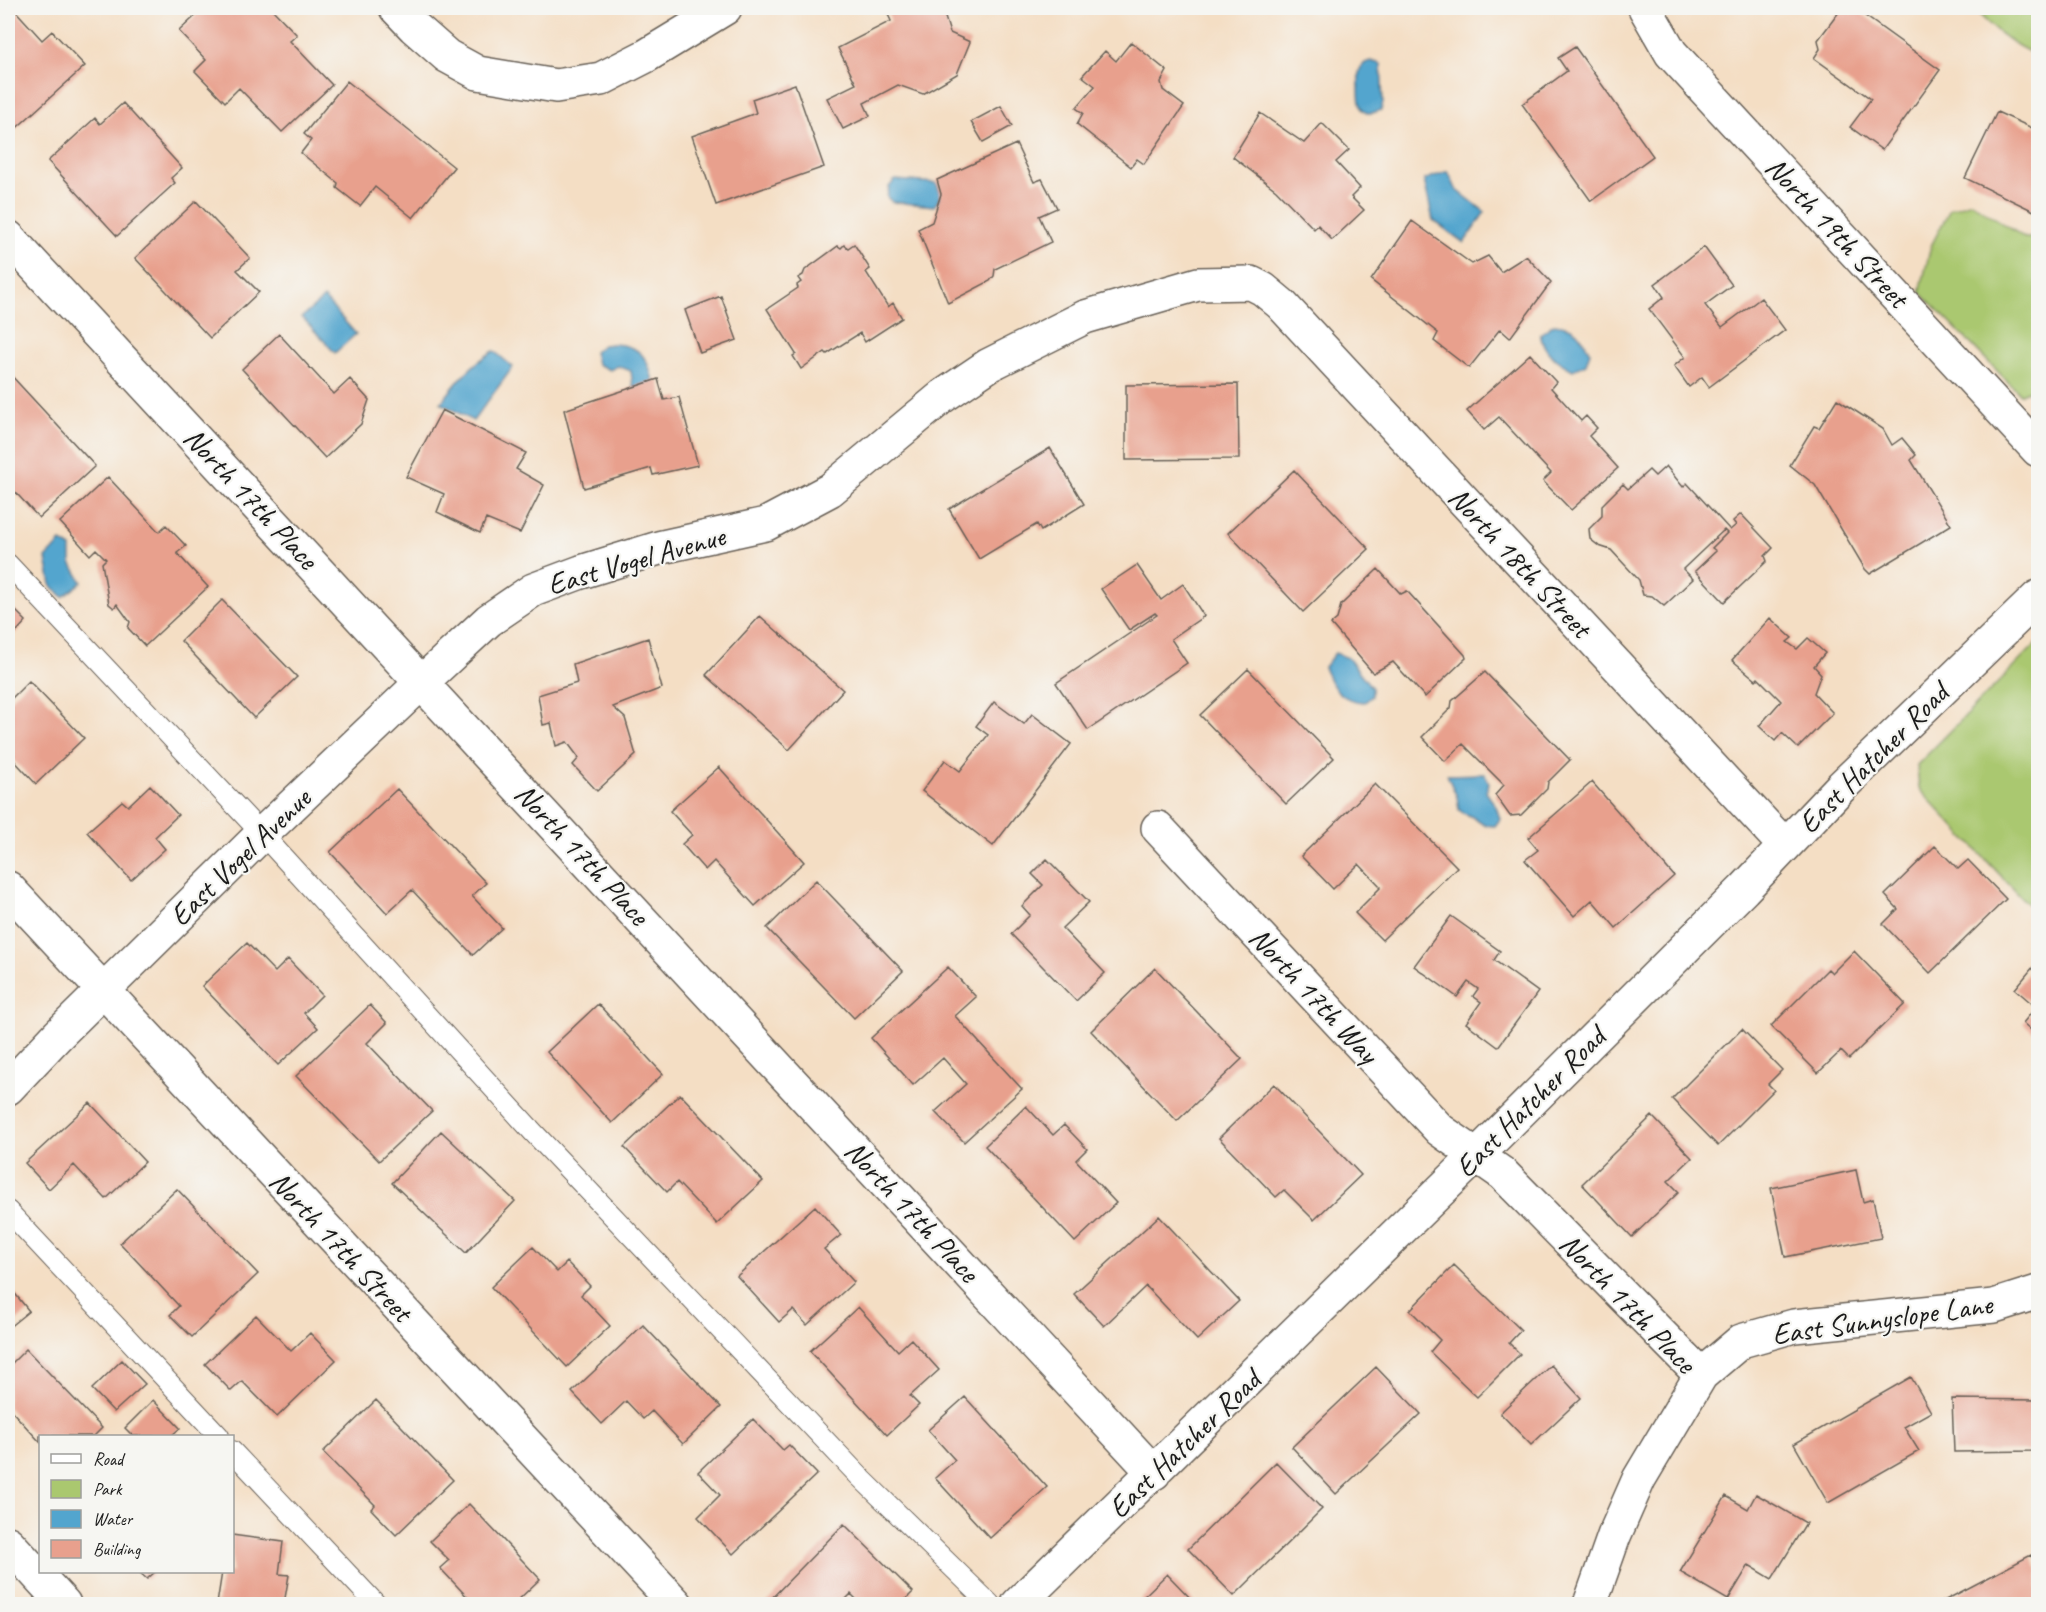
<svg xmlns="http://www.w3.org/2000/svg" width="2046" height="1612" font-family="Caveat,sans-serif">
<rect width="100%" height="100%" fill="#f6f6f2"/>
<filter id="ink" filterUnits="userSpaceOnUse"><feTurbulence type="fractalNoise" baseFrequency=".0167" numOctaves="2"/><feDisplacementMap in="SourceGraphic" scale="12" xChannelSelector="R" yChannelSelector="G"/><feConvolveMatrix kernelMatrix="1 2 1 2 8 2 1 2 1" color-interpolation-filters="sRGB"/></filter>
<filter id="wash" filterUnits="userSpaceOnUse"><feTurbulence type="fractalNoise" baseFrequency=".008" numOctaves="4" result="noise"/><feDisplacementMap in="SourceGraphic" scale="24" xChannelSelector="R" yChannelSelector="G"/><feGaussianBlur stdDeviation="1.35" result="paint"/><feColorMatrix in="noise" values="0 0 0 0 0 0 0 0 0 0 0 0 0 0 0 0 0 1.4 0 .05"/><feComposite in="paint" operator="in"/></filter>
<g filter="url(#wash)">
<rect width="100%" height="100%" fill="#f4dec4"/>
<path fill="#aac86f" stroke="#637246" stroke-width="1.5" d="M1973,8H2038V56C2009,43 1994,30 1973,8Z
M1971,202L2025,238H2038V387L2020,394L1920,292L1931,246L1950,209Z
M2038,642V915L1919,789L1917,765Z"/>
<path fill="#52a5ce" stroke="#376075" stroke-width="1.5" d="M1371,61L1381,64L1383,103L1381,110C1359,120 1359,104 1359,88C1359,81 1357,70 1363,65C1365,62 1368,62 1371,61Z
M1448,171L1456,189L1485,212L1464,243L1433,220L1424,180Z
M895,180L936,183C941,193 941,198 934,206L892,202L887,197L889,187Z
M324,298L356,334L335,353L302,317Z
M1554,324C1577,326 1579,333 1590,352L1586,364L1573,370C1556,361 1544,353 1540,334Z
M612,344C639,345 647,355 653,381L633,387L631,371L618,366L610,370L597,364L594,352L603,345Z
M494,351L513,367L473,421L441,403C457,382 470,365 494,351Z
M61,542L71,548V563L82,582L63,597L51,585L46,558Z
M1335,653L1348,658L1372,688V696L1365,702C1342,702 1331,687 1324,667Z
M1485,774L1489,783L1486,792L1496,806L1500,819L1495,826C1479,825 1484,824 1472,817C1468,814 1463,814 1459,810L1457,797L1447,775Z"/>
<g id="blocks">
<path fill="#e8a08d" d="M8,8H13L42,40L52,31L85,66L11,133L8,130Z
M204,8H260L262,10L271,8L297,35L290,41L332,85L282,132L239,88L225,102L195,71L206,60L179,31Z
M885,8H901L902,10L911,8H932L944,14L950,33L970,42L957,74L923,94L898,85L864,103L870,116L843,129L827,98L856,84L838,48L891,21Z
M1842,8H1854L1940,70L1882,150L1850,127L1871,99L1814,58L1820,49L1818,40Z
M1131,42L1167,71L1161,82L1163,90L1184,106L1144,164L1137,159L1131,167L1077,124L1083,113L1076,108L1095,86L1082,76L1105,51L1116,61Z
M1575,47L1653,156L1591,201L1522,104L1567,71L1558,58Z
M347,81L454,167L413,218L375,187L360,206L337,188L338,183L301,153L311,140L304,134Z
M795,84L824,167L716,205L692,136L756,113L752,99Z
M123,103L182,168L171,178L175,183L117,236L48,161L95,118L100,124Z
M1001,106L1012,126L983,142L971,122Z
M1997,112L2032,128L2033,125L2038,127V213L1965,178Z
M1260,113L1304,143L1322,123L1349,150L1336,162L1360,188L1351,197L1364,210L1332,240L1318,225L1314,229L1276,190L1233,157Z
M1016,144L1034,182L1042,179L1057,208L1039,216L1051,242L995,269L994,276L990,281L948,303L918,229L932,222L941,194L937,180Z
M196,201L250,258L237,270L259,292L210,338L135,258Z
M1412,221L1472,264L1488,256L1501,272L1526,256L1551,282L1510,338L1500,329L1469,368L1434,341L1438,333L1371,280Z
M854,244L870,269L866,272L888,307L893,303L902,318L865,342L860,333L827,354L825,352L801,369L793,356L796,354L767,309L798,288L797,285L801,282L798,278L803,275L805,270L838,246L841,248L844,245L848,248Z
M1704,247L1732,285L1705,305L1722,327L1761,298L1785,330L1709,387L1702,377L1689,387L1674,366L1685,357L1649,309L1664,297L1655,284Z
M721,296L737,340L700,353L685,310Z
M279,334L334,394L350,379L369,400L361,424L325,458L242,369Z
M1530,354L1556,382L1551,388L1581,421L1586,416L1597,428L1589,436L1618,468L1571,510L1543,481L1551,473L1499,417L1484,430L1467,411Z
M8,372L95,466L39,518L8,484Z
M658,379L664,400L679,397L698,465L653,475L651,468L584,488L564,410Z
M1238,384L1239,459L1126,460V385Z
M1837,399L1883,429L1892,445L1902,438L1916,455L1911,460L1951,525L1870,574L1865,569L1815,485L1790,465L1814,426L1819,428Z
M442,410L526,453L516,469L544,485L520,533L486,519L480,533L437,512L444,494L406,477Z
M1050,448L1084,504L1041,531L1037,524L979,559L949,509Z
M1666,466L1683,487L1687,483L1730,530L1736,525L1733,521L1741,514L1773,548L1765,556L1767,561L1724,602L1695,571L1716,551L1712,548L1727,533L1724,530L1683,569L1693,579L1664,606L1652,596L1643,595L1639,580L1611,550L1599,546L1590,539L1589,529L1602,516V505L1623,484L1628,489L1649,470L1655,476Z
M1294,470L1369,549L1303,612L1228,533Z
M108,477L159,532L166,525L186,546L177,553L208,587L145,646L128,628L130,622L117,604L114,608L109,604L102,563L106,559L96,549L90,555L60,522Z
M1137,565L1161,600L1183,584L1204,616L1171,639L1187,663L1088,730L1056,683L1157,615L1155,613L1129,630L1101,589Z
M1378,569L1401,594L1407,591L1465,655L1466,658L1425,697L1393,662L1373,673L1331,624L1337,619L1341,605Z
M222,600L297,677L254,718L181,641Z
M8,603L26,621L8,641Z
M760,616L843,690L789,750L706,675Z
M1770,618L1792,638L1787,642L1797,649L1808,638L1825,653L1814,666L1821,674L1814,693L1833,713L1798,748L1782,733L1775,741L1759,726L1781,701L1758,678L1756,680L1732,660Z
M648,638L662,688L613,707L625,718L636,755L597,791L573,765L579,758L567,742L556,746L551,723L543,725L538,695L577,683L573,664Z
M1248,669L1334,758L1286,804L1200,715Z
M1485,672L1570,760L1548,782L1547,789L1521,815L1510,816L1495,795L1504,785L1463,744L1445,761L1422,737L1451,708L1452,701Z
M29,681L84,738L36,784L8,754V702Z
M994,702L1024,724L1032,714L1071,744L993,846L922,791L945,760L960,771L988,735L976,726Z
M719,767L804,862L755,906L714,861L705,870L682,844L692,835L670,811Z
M1592,782L1674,876L1616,928L1592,900L1574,916L1525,860L1538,850L1528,838Z
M1375,784L1457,867L1382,940L1355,913L1381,887L1359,864L1333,889L1301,856Z
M150,785L178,815L155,837L165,849L131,880L87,832L122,801L128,806Z
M397,789L486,883L472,896L502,928L473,955L412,890L387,913L330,852Z
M1935,846L1958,869L1968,860L2006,899L1930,973L1883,924L1898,909L1885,895Z
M1047,859L1089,902L1062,928L1105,973L1076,1001L1011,934L1030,915L1022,906L1043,885L1032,874Z
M816,880L903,971L854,1018L767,928Z
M1451,916L1500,951L1494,960L1538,992L1498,1047L1466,1023L1481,1002L1473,996L1478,989L1468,982L1457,997L1414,966Z
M247,943L275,972L288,959L322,995L304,1013L318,1028L278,1065L202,986Z
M1854,951L1905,1004L1849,1059L1841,1051L1818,1073L1771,1026L1828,969L1832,973Z
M2038,961V1036L2023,1023L2036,1007L2015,989Z
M948,967L976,997L955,1016L1022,1089L964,1142L935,1112L966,1084L943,1058L913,1085L871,1038Z
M1155,968L1242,1059L1177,1121L1091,1031Z
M598,1004L663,1074L612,1123L547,1052Z
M370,1005L387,1023L367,1043L432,1111L379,1161L296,1076Z
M1742,1029L1782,1070L1768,1084L1774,1090L1718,1146L1672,1099Z
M1274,1084L1361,1175L1314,1220L1284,1190L1276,1197L1219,1138Z
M680,1094L763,1181L717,1224L677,1182L667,1192L624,1147Z
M90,1103L145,1162L106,1199L74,1165L49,1189L25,1163Z
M1026,1106L1053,1135L1064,1125L1087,1149L1076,1160L1116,1203L1075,1242L985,1146Z
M1652,1116L1692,1158L1668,1181L1679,1192L1632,1237L1582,1184Z
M441,1131L515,1201L466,1253L392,1183Z
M1856,1170L1863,1202L1873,1199L1881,1238L1785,1257L1771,1188Z
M177,1189L258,1274L192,1337L170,1315L179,1306L120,1243Z
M815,1206L841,1235L824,1249L854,1282L807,1325L793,1310L779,1322L737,1276Z
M1159,1216L1239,1301L1197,1340L1146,1286L1104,1326L1074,1294Z
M533,1247L557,1272L567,1262L590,1286L581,1295L610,1326L567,1367L491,1287Z
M1454,1265L1521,1330L1509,1343L1520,1354L1477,1397L1430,1352L1440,1340L1410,1310Z
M8,1285L29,1311L8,1328Z
M858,1307L898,1351L911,1339L939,1370L910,1396L919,1405L887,1435L810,1351Z
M256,1315L291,1351L310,1333L336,1360L277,1417L242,1381L231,1391L205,1364Z
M643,1325L721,1407L683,1444L652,1411L643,1419L626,1401L602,1424L572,1392Z
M26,1349L102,1428L94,1436H40V1442L8,1407V1367Z
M122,1360L145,1384L114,1412L92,1389Z
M1551,1365L1581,1398L1531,1445L1500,1413Z
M1376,1367L1421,1414L1336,1494L1292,1447Z
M1911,1377L1931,1412L1904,1427L1919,1451L1828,1503L1794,1444Z
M965,1397L1047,1487L990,1538L935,1478L955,1460L928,1430Z
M1952,1399L2038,1400V1451L1954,1452Z
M153,1400L180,1428L171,1436H133L125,1428Z
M376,1400L453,1480L396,1535L371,1509L375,1505L323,1452Z
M753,1419L783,1450L789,1445L817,1474L733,1554L698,1517L720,1495L698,1472Z
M1276,1462L1322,1509L1234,1596L1188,1549Z
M1756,1494L1806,1523L1772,1579L1749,1565L1728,1600L1680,1572L1726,1496L1748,1509Z
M469,1504L540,1579L514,1604H474L440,1568L449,1560L430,1541Z
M844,1524L913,1592L901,1604H861L851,1594L841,1604H766Z
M232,1535L283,1542L279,1574L289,1575L284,1604H217L222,1572H232Z
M2031,1555L2038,1569V1604H1938Z
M139,1572H155L147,1579Z
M1167,1574L1196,1604H1136Z"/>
</g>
</g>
<g filter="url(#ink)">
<use href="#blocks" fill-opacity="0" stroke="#686057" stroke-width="1.5"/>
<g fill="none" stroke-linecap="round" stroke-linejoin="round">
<g stroke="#686057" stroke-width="22">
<path id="lane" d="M8,564L262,834L533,1132L859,1476L990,1604
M8,1211L219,1436
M232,1451L376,1604"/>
</g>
<g stroke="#686057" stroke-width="36">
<path id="street" d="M396,8L414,27L447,56L478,73L556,86L601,79L646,56L725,8
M1645,8L1671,53L2038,450
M8,237L1154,1473
M1158,828L1440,1130L1503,1174L1701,1375
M8,888L676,1604
M8,1088L58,1035L262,834L422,682L489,620L533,590L581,572L662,547L766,524L830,490L943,396L989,365L1085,317L1198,284L1251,283L1263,289L1281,304L1785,846
M8,1543L64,1604
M1018,1604L1476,1156L1744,889L1841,787L2038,597
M1590,1604L1614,1536L1639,1479L1701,1375L1741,1341L1794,1326L1994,1306L2038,1292"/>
</g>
<use href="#lane" stroke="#fff" stroke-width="20"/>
<use href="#street" stroke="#fff" stroke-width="33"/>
</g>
</g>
<g text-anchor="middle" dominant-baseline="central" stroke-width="4.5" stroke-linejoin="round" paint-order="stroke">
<g font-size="30" fill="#1c1c1c" stroke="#f6f6f2">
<text transform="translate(1837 232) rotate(47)">North 19th Street</text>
<text transform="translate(251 498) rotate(47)">North 17th Place</text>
<text transform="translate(636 560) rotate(-16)">East Vogel Avenue</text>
<text transform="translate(1520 562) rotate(47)">North 18th Street</text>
<text transform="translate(1873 758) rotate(-45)">East Hatcher Road</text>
<text transform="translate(582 854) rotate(47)">North 17th Place</text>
<text transform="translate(240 857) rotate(-44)">East Vogel Avenue</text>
<text transform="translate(1314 995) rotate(47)">North 17th Way</text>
<text transform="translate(1530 1102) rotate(-45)">East Hatcher Road</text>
<text transform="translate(912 1211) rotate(47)">North 17th Place</text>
<text transform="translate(341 1246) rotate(47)">North 17th Street</text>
<text transform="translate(1628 1303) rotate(46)">North 17th Place</text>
<text transform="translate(1882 1319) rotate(-8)">East Sunnyslope Lane</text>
<text transform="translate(1184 1444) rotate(-44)">East Hatcher Road</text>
</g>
</g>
<rect width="2046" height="1612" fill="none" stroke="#f6f6f2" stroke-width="30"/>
<rect x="39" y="1435" width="195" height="138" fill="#f6f6f2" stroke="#9f9f9c" stroke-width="1.5"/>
<rect x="51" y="1454" width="30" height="9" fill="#ffffff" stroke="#9f9f9c" stroke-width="1.5"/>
<text x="93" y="1465" font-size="18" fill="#1c1c1c">Road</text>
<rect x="51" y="1480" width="30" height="18" fill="#aac86f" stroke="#9f9f9c" stroke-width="1.5"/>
<text x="93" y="1495" font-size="18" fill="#1c1c1c">Park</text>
<rect x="51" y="1510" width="30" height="18" fill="#52a5ce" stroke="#9f9f9c" stroke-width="1.5"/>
<text x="93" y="1525" font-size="18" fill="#1c1c1c">Water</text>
<rect x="51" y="1540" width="30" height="18" fill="#e8a08d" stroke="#9f9f9c" stroke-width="1.5"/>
<text x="93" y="1555" font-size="18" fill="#1c1c1c">Building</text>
</svg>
